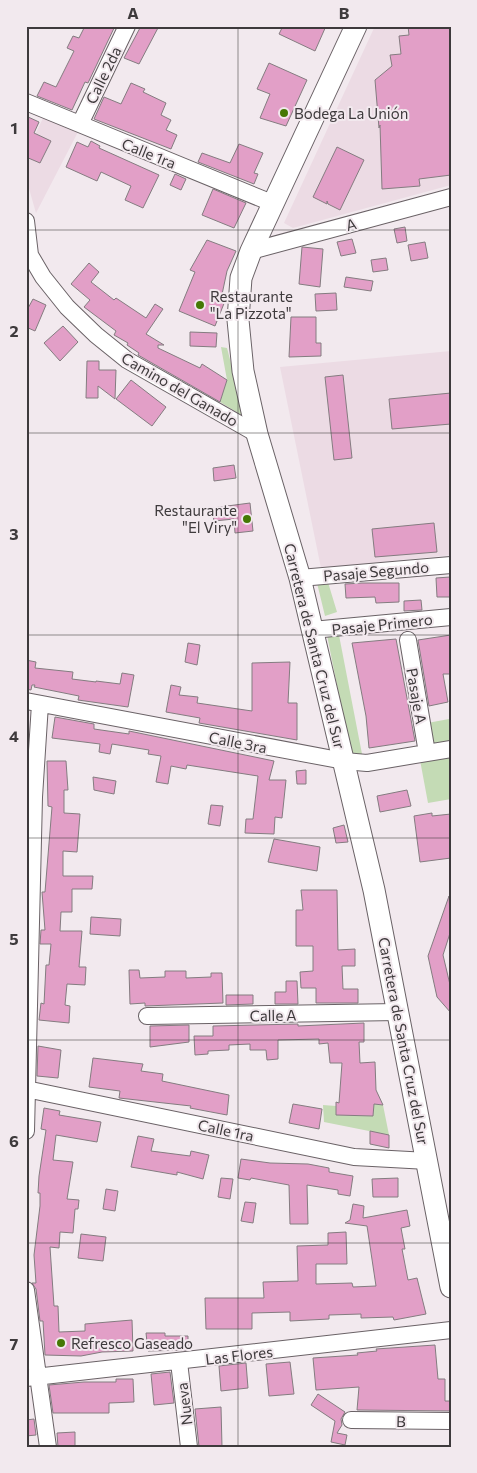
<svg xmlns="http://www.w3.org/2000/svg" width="477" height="1473" font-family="Commissioner,sans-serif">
<rect width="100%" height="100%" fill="#f2e9ee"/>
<path fill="#ecdbe4" d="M375,26H451V185L293,228L284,223Z
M44,116L79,130L36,213L26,178V154Z
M451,351V555L321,568L280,367Z"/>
<path fill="#c4dbb5" d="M221,347L227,348L245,417L220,402L227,380Z
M327,579L337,612L325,616L317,583Z
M326,630H338L362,754L351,756Z
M449,719L451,749L427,753L422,724Z
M451,755V799L428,803L420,760Z
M374,1104L383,1105L389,1135L324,1122L323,1105L336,1106V1115L373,1116Z"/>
<path fill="#e29fc7" stroke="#847c80" d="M85,26H115L88,83L85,82L72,110L37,96L44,82L56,87L74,51L67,48L73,36L79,38Z
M141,26H159L139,64L124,58Z
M283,26H326L315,51L279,34Z
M408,26H451V175L419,179L420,186L382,189L380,125L379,128L375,80L392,66L390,55L401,54L399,36L409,35Z
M269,63L307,80L286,126L260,118L270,94L257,89Z
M131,83L145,89L143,92L166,103L161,115L171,120L166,130L177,135L171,149L94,119L104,97L121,104Z
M26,116L39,122L34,133L51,141L40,163L26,157Z
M91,141L100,146L99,148L159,175L143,208L125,200L131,186L101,172L97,181L66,167L77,142L88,147Z
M239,144L263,153L254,173L258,174L254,184L198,162L202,153L230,163Z
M337,147L364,160L340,210L328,204L327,201V204L313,197Z
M175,174L186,179L181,190L170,185Z
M213,189L246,203L234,228L202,215Z
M405,227L407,241L397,243L394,229Z
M352,239L356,253L341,256L337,242Z
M207,240L236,251L227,271L221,299L225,301L215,326L179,311L195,272L190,270Z
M425,242L428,258L411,261L408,245Z
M302,247L323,249L320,287L299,284Z
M386,258L388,270L373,272L371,260Z
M89,263L99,272L91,282L114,300L116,298L146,318L155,304L163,309L146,334L164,345H158V348L200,368L202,364L227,380L220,402L138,355L139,353L127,345L128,343L114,335L116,331L84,307L90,300L71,284Z
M346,277L373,281L371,291L344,287Z
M336,293L337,310L316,311L315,294Z
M33,299L46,305L35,331L26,327V312Z
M291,317H316V343H321V356L289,357Z
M63,326L78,342L60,361L44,343Z
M190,332L217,333L216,347L190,346Z
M87,361H99V370H116L115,399L98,386V398H86Z
M343,375L352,458L334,460L325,377Z
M131,380L166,407L152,426L116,399Z
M451,393V424L392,429L389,399Z
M234,465L236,478L214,481L213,468Z
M250,503L253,531L235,533L234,519L214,521L212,508Z
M434,523L437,552L375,557L372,529Z
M450,577V597H437L436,578Z
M362,583H399V602L376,603L375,597L346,598L345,584Z
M421,600L422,610L404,611V601Z
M451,635V674H443L448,702L429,706L418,640Z
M396,639L415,741L369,748L366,716L352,643Z
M188,643L200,645L197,665L185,662Z
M26,660L36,662L35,668L73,672L72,679L96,682V681L120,684L122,673L134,675L128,707L78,700L79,696L34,687L35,685H32L31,690L26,689Z
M290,662L288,703H297V740L199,723L200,718L166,712L171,685L181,687L179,695L198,697L197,703L252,711V663Z
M55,717L94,724V729L129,734V731L274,761L269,780H286L282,818L275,817L274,834L245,833L246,819H253L258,776L187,765L186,769L171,766L168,784L156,782L161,756L148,754L149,750L112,744L110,754L99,752L100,744L52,738Z
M47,761H66L68,790H64V813L80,814L77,852L63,851V876H93L92,889H72V912H61L60,931H82L79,967H86L85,985L67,984L65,1005L70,1006L69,1023L39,1020L41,1003L44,1004L46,965H49L51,944H40L41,930H45L42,892H45L52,807L48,806Z
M306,770V784H297L296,771Z
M93,777L116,781L114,794L94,790Z
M407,790L411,806L380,812L377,796Z
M211,805L223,806L220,826L208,824Z
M432,813V816L451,814V858L420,862L414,816Z
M344,825L348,842L336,843L333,828Z
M274,839L320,847L317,871L268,862Z
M301,890H337L338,950L355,949V966H342L343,989H358V1003H316V988H301L300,972L313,971V946H296V910H303Z
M449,896L451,930L443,955L451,989V1013L437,997L428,956Z
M91,917L121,919L120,936L90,934Z
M129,970H139L140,978L165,977V971H186V978L211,977V973H222L223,1003L145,1006V1003L130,1004Z
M286,981H297L298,1004H275V992H286Z
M226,995H253V1004L226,1005Z
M364,1023V1042H359L360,1063L375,1062L376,1090L383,1105L374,1104L373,1116L336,1115V1102L339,1103L342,1063H330L328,1043L319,1044V1039L278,1040V1059L267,1060L266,1050H250V1044L229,1045V1050L208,1051V1054L195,1055L194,1036H213V1026L298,1024V1026Z
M189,1025V1042L150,1047V1026Z
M38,1046L61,1050L58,1078L37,1076Z
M93,1058L143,1064L141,1071L163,1074L162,1081L229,1095L227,1115L190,1108L191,1106L119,1098L120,1091L89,1087Z
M293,1104L322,1109L319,1129L289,1123Z
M44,1108L60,1111L59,1115L101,1122L97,1142L56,1135L53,1160L73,1162L67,1199L79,1200L78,1209H75L73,1233L60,1232L59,1248L50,1247L54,1306H58L59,1332L85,1331V1324L132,1320L133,1351L102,1352L81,1356L45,1355L43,1321H40L36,1289L32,1283H36L34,1255L40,1206V1193H38L39,1176L46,1130L41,1129Z
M370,1131L389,1135V1148L370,1144Z
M138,1136L154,1139L151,1151L190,1156L191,1151L209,1155L203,1179L177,1172V1175L131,1167Z
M241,1159L270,1163L308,1164L329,1168V1172L353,1176L350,1196L338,1194V1190L307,1185L308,1224H290L289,1185L251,1178L250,1180L238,1178Z
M221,1178L233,1179L230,1199L218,1197Z
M398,1178V1197H373L372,1179Z
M106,1189L118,1191L115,1211L103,1209Z
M245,1202L256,1203L253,1223L241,1221Z
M353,1204L364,1206L363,1218L407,1210L410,1226L401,1228L405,1249H402L408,1280L417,1278L426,1314L394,1320L393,1317L361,1318V1314L329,1315V1319L290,1321V1312L252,1313V1329H206L205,1298H264L263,1282L298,1281L297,1246L328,1245V1233L346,1232L347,1264H316V1284L352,1283L353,1287L376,1286L367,1226L345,1223L350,1220Z
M81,1234L106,1237L103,1261L78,1258Z
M146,1333H165V1336H188V1350L148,1351Z
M435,1345L438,1379H445V1401H451V1411L357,1410L359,1387L316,1390L313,1358L358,1355L357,1353L377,1351L376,1349Z
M290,1362L294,1394L269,1396L266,1364Z
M246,1363L248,1388L221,1391L219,1366Z
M170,1372L174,1403L154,1405L151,1374Z
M116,1379H133L134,1402L109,1403V1413H53L49,1385L84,1382H116Z
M318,1394L345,1412L341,1419L342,1425L337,1433L347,1435L345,1445L331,1442L335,1421L311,1405Z
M221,1407L222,1447H199L195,1409Z
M34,1419L36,1435L26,1436V1420Z
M75,1432V1447H58L57,1433Z"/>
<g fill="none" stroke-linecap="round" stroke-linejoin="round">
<g stroke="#6a6266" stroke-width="18">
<path id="minor" d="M26,102L272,203
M80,124L127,26
M26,221L30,255L43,277L67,307L96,335L127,360L257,434
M251,251L451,197
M300,578L451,565
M312,630L451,617
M408,640L427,753
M26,701L344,761L367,763L451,749
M147,1016L398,1012
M26,1089L354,1157L428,1161
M26,1131L34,797L40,704
M26,1290L48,1447
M179,1362L189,1447
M26,1378L451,1330
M351,1420L451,1421"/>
</g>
<g stroke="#6a6266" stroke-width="23">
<path id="major" d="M356,26L251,251L241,278L238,320L243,371L257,434L300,578L374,890L451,1287"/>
</g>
<use href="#minor" stroke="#fff" stroke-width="16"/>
<use href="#major" stroke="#fff" stroke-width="21"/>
</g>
<path fill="none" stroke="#3e3a3c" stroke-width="1" stroke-opacity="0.55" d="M238,26V1447M26,230H451M26,433H451M26,635H451M26,838H451M26,1040H451M26,1243H451"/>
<g fill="#457804" stroke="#f2e9ee" stroke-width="2">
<circle cx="284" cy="113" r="5"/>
<circle cx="200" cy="305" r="5"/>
<circle cx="247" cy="519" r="5"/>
<circle cx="61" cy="1343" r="5"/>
</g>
<g text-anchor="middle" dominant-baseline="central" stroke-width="4" stroke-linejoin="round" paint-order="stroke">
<g font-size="15" fill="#3e3a3c" stroke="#f2e9ee">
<text transform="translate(103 75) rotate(-64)">Calle 2da</text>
<text transform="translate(149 153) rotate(22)">Calle 1ra</text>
<text transform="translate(351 224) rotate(-15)">A</text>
<text transform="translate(180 389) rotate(30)">Camino del Ganado</text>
<text transform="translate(376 571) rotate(-5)">Pasaje Segundo</text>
<text transform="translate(382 624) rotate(-6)">Pasaje Primero</text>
<text transform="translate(315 646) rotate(76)">Carretera de Santa Cruz del Sur</text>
<text transform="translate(417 696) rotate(80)">Pasaje A</text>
<text transform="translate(238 742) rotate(11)">Calle 3ra</text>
<text transform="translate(273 1015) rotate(-1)">Calle A</text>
<text transform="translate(404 1041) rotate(79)">Carretera de Santa Cruz del Sur</text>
<text transform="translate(226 1130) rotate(12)">Calle 1ra</text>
<text transform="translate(239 1355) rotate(-7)">Las Flores</text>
<text transform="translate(184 1404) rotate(-97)">Nueva</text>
<text transform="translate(401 1421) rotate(1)">B</text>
</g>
<g font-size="15" fill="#3e3a3c" stroke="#f2e9ee" text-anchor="start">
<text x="294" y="113">Bodega La Unión</text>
<text x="210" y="296">Restaurante<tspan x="210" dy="17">"La Pizzota"</tspan></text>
<text x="237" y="510" text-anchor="end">Restaurante<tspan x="237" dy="17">"El Viry"</tspan></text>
<text x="71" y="1343">Refresco Gaseado</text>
</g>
</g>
<rect width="477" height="1473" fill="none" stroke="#f2e9ee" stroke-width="55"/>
<rect x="28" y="28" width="422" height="1418" fill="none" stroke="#3e3a3c" stroke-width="2"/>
<g font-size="16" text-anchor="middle" font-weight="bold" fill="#3e3a3c">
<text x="133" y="19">A</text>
<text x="344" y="19">B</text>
<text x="14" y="134">1</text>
<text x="14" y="337">2</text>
<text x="14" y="540">3</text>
<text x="14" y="742">4</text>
<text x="14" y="945">5</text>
<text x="14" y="1147">6</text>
<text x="14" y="1350">7</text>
</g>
</svg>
